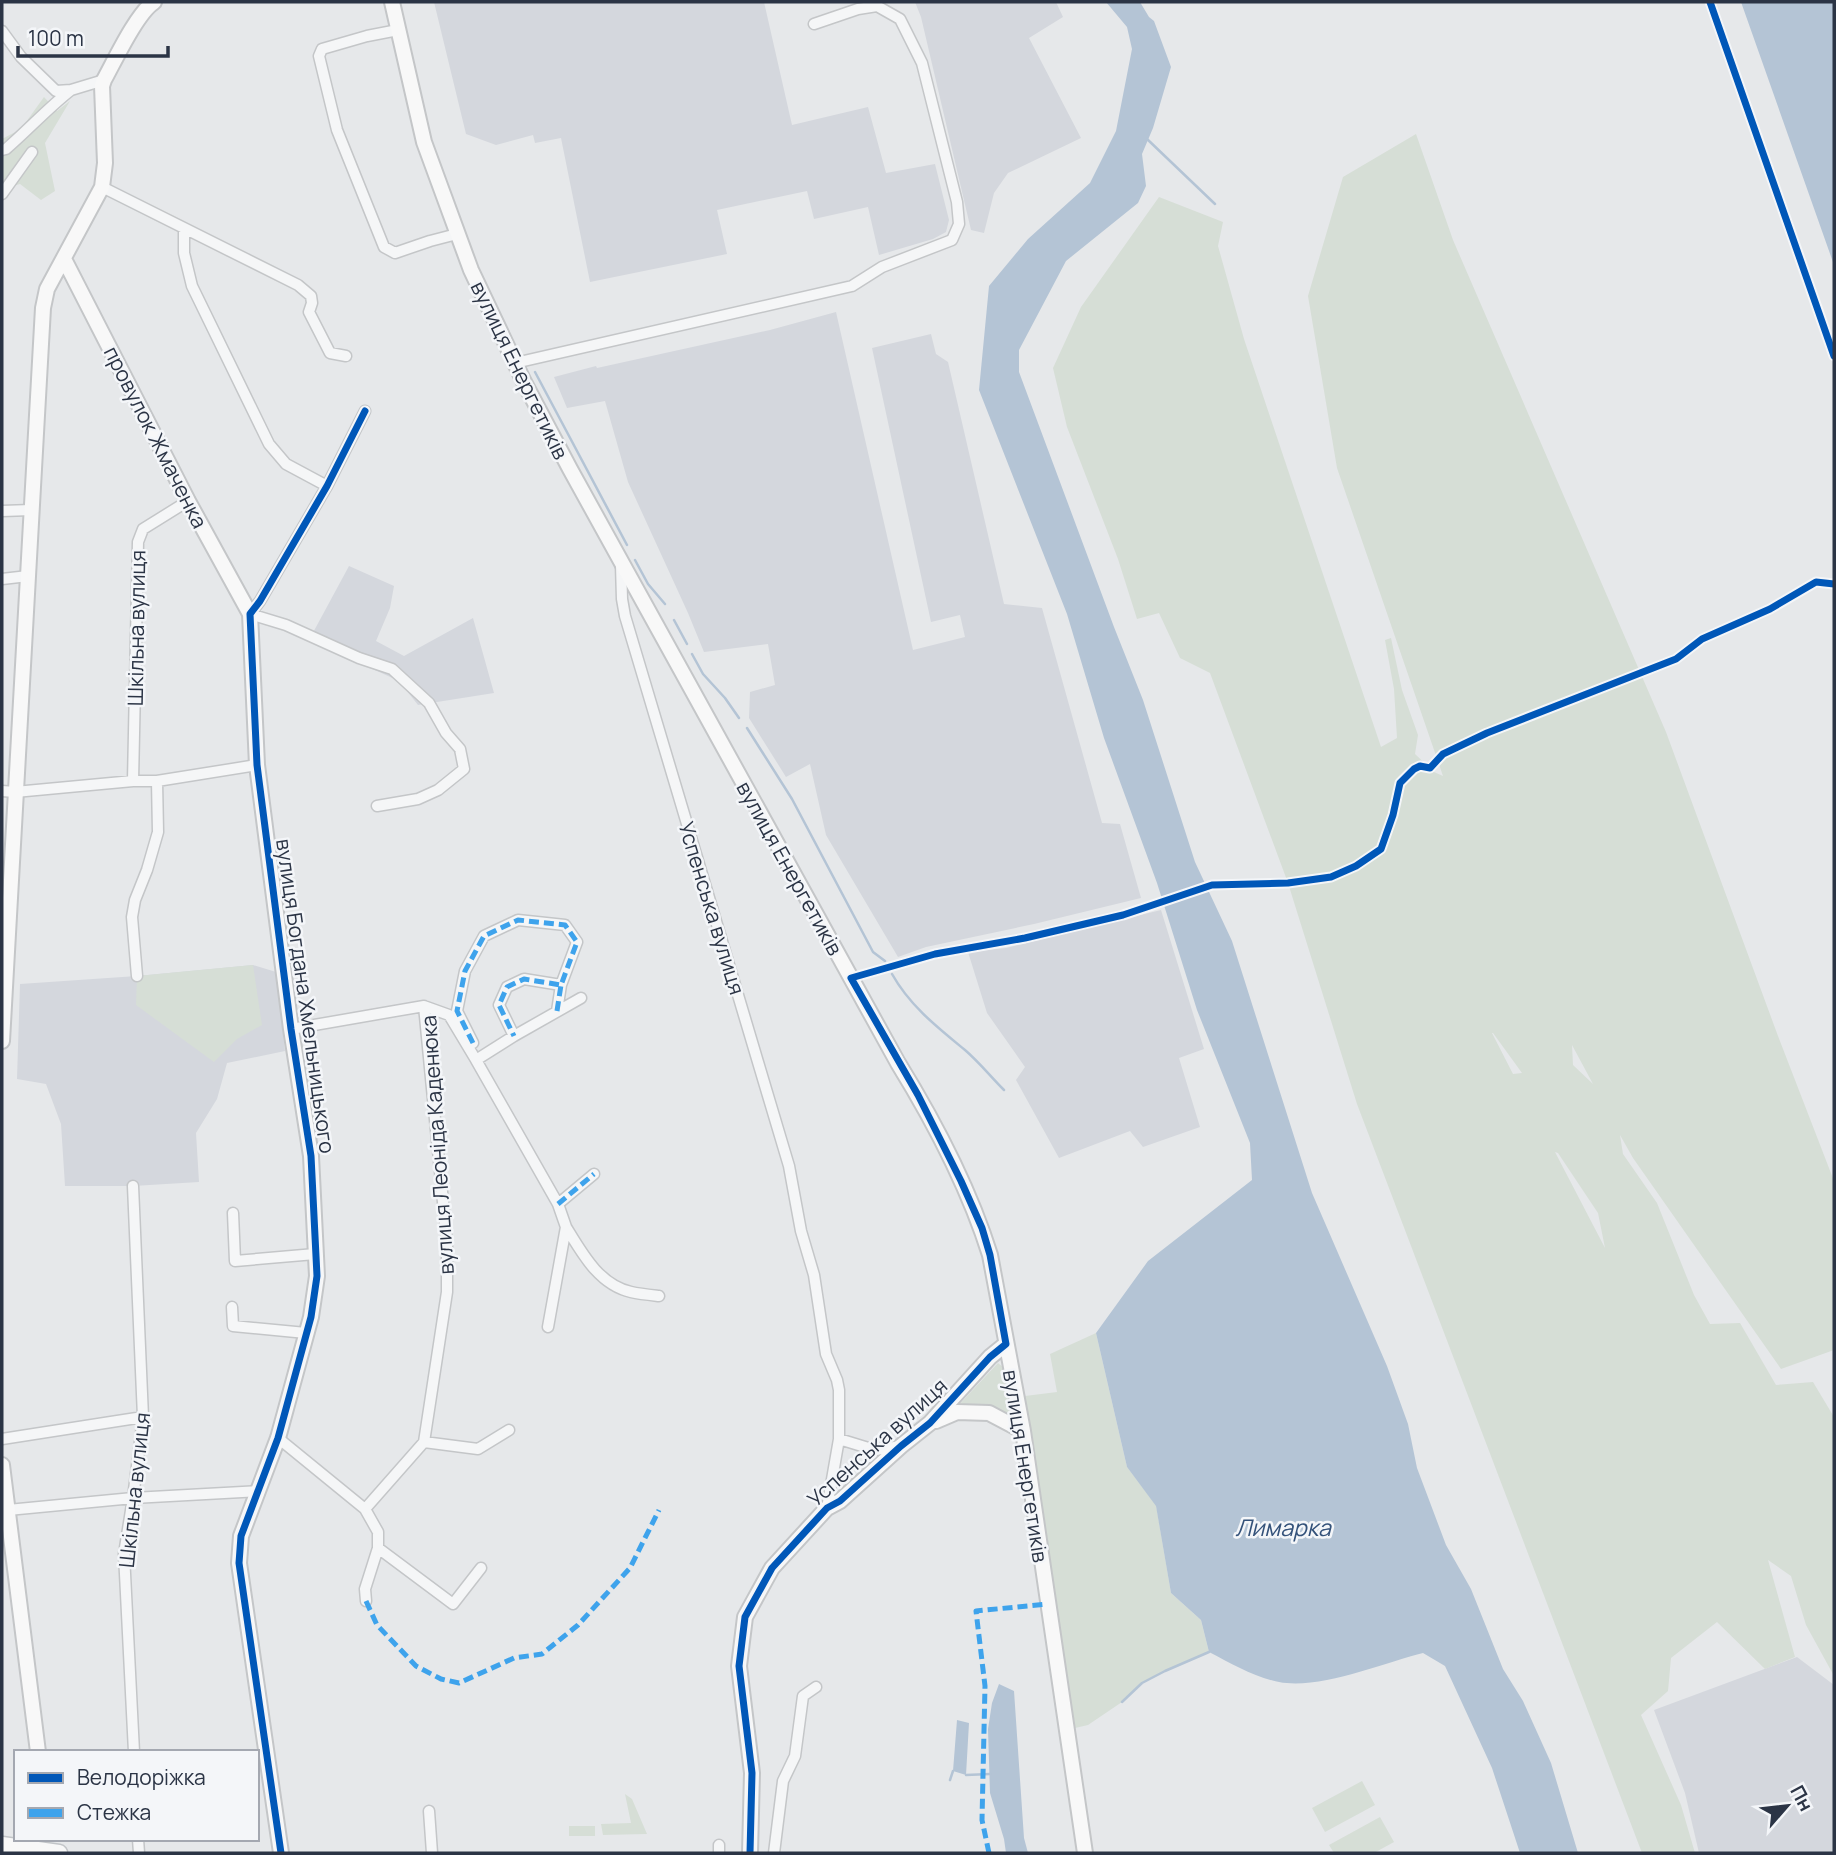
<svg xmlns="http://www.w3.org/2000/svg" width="1836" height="1855" font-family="Manrope,sans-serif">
<rect width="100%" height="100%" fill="#e6e8ea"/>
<path fill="#d4d7dd" d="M434,2H764L792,125L868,107L886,173L935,164L949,220L946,232L933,239L879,255L868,207L814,219L807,191L717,210L727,254L590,282L561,138L535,143L533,135L496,145L466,134Z
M915,2H1056L1063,17L1029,38L1081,138L1008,173L994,193L984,233L971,230L921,17Z
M836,312L913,650L965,637L960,615L931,622L872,348L931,334L936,354L948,362L1004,604L1042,608L1102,823L1120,824L1141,898L1034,924L926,947L898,957L826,835L810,764L786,777L749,718L750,692L775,685L768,644L704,652L688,613L628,482L605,401L567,408L554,377L596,366L597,368L770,330Z
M349,566L394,586L390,608L376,641L404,656L473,618L494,693L418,705L399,681L309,640Z
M1161,910L1204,1049L1179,1058L1200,1127L1143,1147L1130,1131L1059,1158L1016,1080L1025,1067L987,1013L968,952L1006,948Z
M253,965L276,972L285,1051L227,1063L217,1099L196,1133L199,1182L133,1186H65L61,1124L46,1084L17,1079L20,984L137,976Z
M1797,1657L1834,1685V1853H1699L1685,1793L1654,1710Z"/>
<path fill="#d6ded6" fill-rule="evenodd" d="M44,97L57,111L70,101L45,143L55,191L41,200L20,184L2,189V139L21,129Z
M1416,134L1453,240L1666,732L1778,1036L1834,1181V1350L1781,1369L1633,1158L1620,1135L1623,1154L1657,1203L1694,1295L1710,1324L1740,1323L1776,1385L1813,1382L1834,1417V1676L1806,1625L1791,1576L1768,1560L1795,1657L1765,1669L1717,1622L1671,1658L1668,1691L1641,1715L1681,1805L1695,1853H1642L1357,1104L1288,883L1210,673L1180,658L1159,613L1137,619L1118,559L1067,427L1053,368L1081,307L1159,197L1223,222L1218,246L1244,339L1381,747L1397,738L1394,689L1385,640L1391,638L1402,690L1418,735L1415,754L1434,772L1443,776L1337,468L1308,296L1343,177ZM1492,1033H1493L1522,1073L1513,1074ZM1572,1045L1593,1084L1573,1065ZM1555,1152L1558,1153L1598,1213L1605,1248Z
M253,965L262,1025L237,1039L214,1062L136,1005L137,976Z
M1096,1333L1127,1467L1156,1505L1171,1593L1201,1620L1209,1652L1165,1671L1142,1683L1122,1702L1088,1725L1075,1728L1025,1396L1057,1392L1050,1354Z
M998,1363L1004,1368L1012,1418L955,1409Z
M1362,1781L1375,1805L1325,1832L1312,1808Z
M625,1794L632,1799L647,1834L603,1835L601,1824L631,1823Z
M1380,1817L1394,1842L1374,1853H1334L1329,1845Z
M569,1826H595V1836H569Z"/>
<path fill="#b4c4d5" d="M1106,2H1140L1149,17L1154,21L1171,67L1153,128L1142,154L1146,186L1138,203L1066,261L1019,350V372L1114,627L1143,700L1195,862L1232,941L1312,1193L1387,1366L1408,1424L1417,1468L1446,1545L1471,1589L1503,1669L1523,1701L1551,1763L1578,1853H1520L1492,1768L1445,1666L1423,1653C1383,1663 1319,1690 1279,1682C1254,1677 1232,1664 1209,1652L1201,1620L1171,1593L1156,1506L1127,1467L1096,1333L1148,1261L1252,1180L1250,1143L1197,1010L1157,883L1104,738L1067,614L979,390L989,286L1028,239L1090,183L1116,131L1132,49L1127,27Z
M1741,2H1834V265Z
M999,1684L1014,1691L1024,1838L1028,1853H1006L1004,1839L990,1793L988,1729L992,1703Z
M957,1720L969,1723L966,1775L953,1771Z"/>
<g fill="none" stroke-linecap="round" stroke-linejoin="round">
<path stroke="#b4c4d5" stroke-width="2.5" d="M1147,139L1215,204
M535,372L627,545
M635,560L648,584L665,604
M674,620L687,644
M692,654L703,674L725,698L739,718
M747,728L792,799L873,952L885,961
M892,974C910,1006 937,1027 965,1050C979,1062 991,1077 1004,1090
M1122,1702L1142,1683L1165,1671L1209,1652
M966,1775L990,1774
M950,1780L953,1771"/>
<g stroke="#c4c6c8" stroke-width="13">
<path id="street" d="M398,30L367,36L322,49L319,56L337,130L384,247L395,253L430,241L457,234
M2,31L21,57L56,91L71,90L104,80
M2,150L6,149C28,130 48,108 71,90
M102,187L298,285L311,296L312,303L309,312L330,353L346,356
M2,194L32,152
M184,229V253L192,286L269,444L286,464L327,486
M515,363L852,286L882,267L952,240L959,224L957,202L922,63L900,19L877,6L858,9L814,24
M365,411L327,486L260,601L250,614L286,625L359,658L392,669L429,703L446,733L460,749L464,769L438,790L418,799L377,806
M2,511L31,510
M621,565L622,599L625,616L789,1166L801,1231L814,1275L826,1354L837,1380L839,1390V1439L875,1450L901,1446
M2,579L28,576
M133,781L138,542L143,529L188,501
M2,791L15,792L133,781H157L257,765
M137,976L132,917L135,900L147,870L158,832L157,781
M424,1006L447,1243V1292L424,1442
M424,1006L449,1015L476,1060L514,1036L581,998
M557,1011L561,985
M291,1029L424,1006
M473,1043L457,1011L465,971L484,936L518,920L565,925L577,942L561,985L524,979L507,987L499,1005L514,1036
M476,1060L558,1204L566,1227L548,1327
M133,1186L143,1417L133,1498L124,1554L134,1752
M558,1204L594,1174
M233,1213L235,1261L315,1254
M566,1227C582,1253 599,1285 631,1292C640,1294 650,1295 659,1296
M232,1307L233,1326L306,1333
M278,1438L365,1509L378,1532V1548L365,1589L366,1601
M2,1439L143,1417
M424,1442L478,1449L509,1430
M827,1508L839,1439
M365,1509L424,1442
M8,1510L133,1498L259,1491
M378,1548L453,1604L481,1568
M429,1811L432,1853
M138,1839L139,1853
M719,1853V1845
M774,1853L783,1781L795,1756L803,1696L816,1687"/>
</g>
<g stroke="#c4c6c8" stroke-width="18">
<path id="secondary" d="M392,2L424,142L471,270L524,382L570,469L898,1063C935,1123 969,1188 990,1255L1023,1431L1085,1853
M64,259L188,501L250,614L257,765L291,1029L311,1156L317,1276L311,1317L278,1438L241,1536L239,1563L281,1853
M2,1041L43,308L47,289L102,187L105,163L102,86L104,80C115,60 137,13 154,2
M936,1421L957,1412L989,1413L1023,1431
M2,1465L38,1752
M750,1853L752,1773L739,1666L745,1617L772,1568L827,1508L840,1501L901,1446L930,1423L990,1357L1006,1344"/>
</g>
<g stroke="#c2c5c8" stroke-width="19">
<path id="primary" d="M2,1845L59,1853"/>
</g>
<use href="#street" stroke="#f5f6f7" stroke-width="10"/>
<use href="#secondary" stroke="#f8f8f8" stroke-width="14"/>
<use href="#primary" stroke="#f8f8f8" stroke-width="16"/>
<path stroke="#3ea3ec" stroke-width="5" stroke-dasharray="10 5" stroke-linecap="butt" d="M557,1011L561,985
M473,1043L457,1011L465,971L484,936L518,920L565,925L577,942L561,985L524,979L507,987L499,1005L514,1036
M558,1204L594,1174
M366,1601L377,1625L416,1666L441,1679L459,1683L514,1658L542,1654L578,1625L630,1568L659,1510
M989,1853L982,1820L985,1686L976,1611L1047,1604"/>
<g stroke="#f4f6f9" stroke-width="11">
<path id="cycleway" d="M1710,2L1834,356
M281,1853L239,1563L241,1536L278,1438L311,1317L317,1276L311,1156L291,1029L257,765L250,614L260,601L327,486L365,411
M750,1853L752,1773L739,1666L745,1617L772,1568L827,1508L840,1501L901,1446L930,1423L990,1357L1006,1344L990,1255L982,1228L961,1181L918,1095L851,978L935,954L1025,938L1123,915L1212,885L1288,883L1331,877L1356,866L1381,849L1393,815L1400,783L1414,769L1420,766L1430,768L1443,754L1487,733L1676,659L1702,639L1770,609L1816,582L1834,584"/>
</g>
<use href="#cycleway" stroke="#0057b8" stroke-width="7"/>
</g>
<g text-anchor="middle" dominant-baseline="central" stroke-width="5" stroke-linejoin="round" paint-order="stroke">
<g font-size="21" fill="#2b3445" stroke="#f4f6f9">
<text transform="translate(520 370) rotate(64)">вулиця Енергетиків</text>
<text transform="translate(156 437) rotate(63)">провулок Жмаченка</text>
<text transform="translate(136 628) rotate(-89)">Шкільна вулиця</text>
<text transform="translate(790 868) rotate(61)">вулиця Енергетиків</text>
<text transform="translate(712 908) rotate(73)">Успенська вулиця</text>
<text transform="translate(306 996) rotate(82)">вулиця Богдана Хмельницького</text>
<text transform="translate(437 1145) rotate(-94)">вулиця Леоніда Каденюка</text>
<text transform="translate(877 1442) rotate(-42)">Успенська вулиця</text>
<text transform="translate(1026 1466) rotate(81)">вулиця Енергетиків</text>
<text transform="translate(134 1490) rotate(-84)">Шкільна вулиця</text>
</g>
<g font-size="23" font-style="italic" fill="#34527a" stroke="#f4f6f9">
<text x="1283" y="1527">Лимарка</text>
</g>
</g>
<rect width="1836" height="1855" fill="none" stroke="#2b3445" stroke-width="7"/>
<rect x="14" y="1750" width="245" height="91" fill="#f4f6f9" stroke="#a4a8b1" stroke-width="2"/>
<rect x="28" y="1773" width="35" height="10" fill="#0057b8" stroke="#a4a8b1" stroke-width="2"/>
<text x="77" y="1785" font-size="21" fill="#2b3445">Велодоріжка</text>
<rect x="28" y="1808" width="35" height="10" fill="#3ea3ec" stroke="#a4a8b1" stroke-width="2"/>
<text x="77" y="1820" font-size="21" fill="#2b3445">Стежка</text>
<g transform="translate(1787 1806) rotate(62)" stroke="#f4f6f9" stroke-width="5" paint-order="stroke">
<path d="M0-5L12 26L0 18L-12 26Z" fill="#2b3445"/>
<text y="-10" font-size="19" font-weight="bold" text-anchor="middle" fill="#2b3445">Пн</text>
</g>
<path d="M18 46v10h150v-10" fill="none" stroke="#2b3445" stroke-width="3.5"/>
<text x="28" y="46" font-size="21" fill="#2b3445" stroke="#f4f6f9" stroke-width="5" paint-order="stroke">100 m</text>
</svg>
